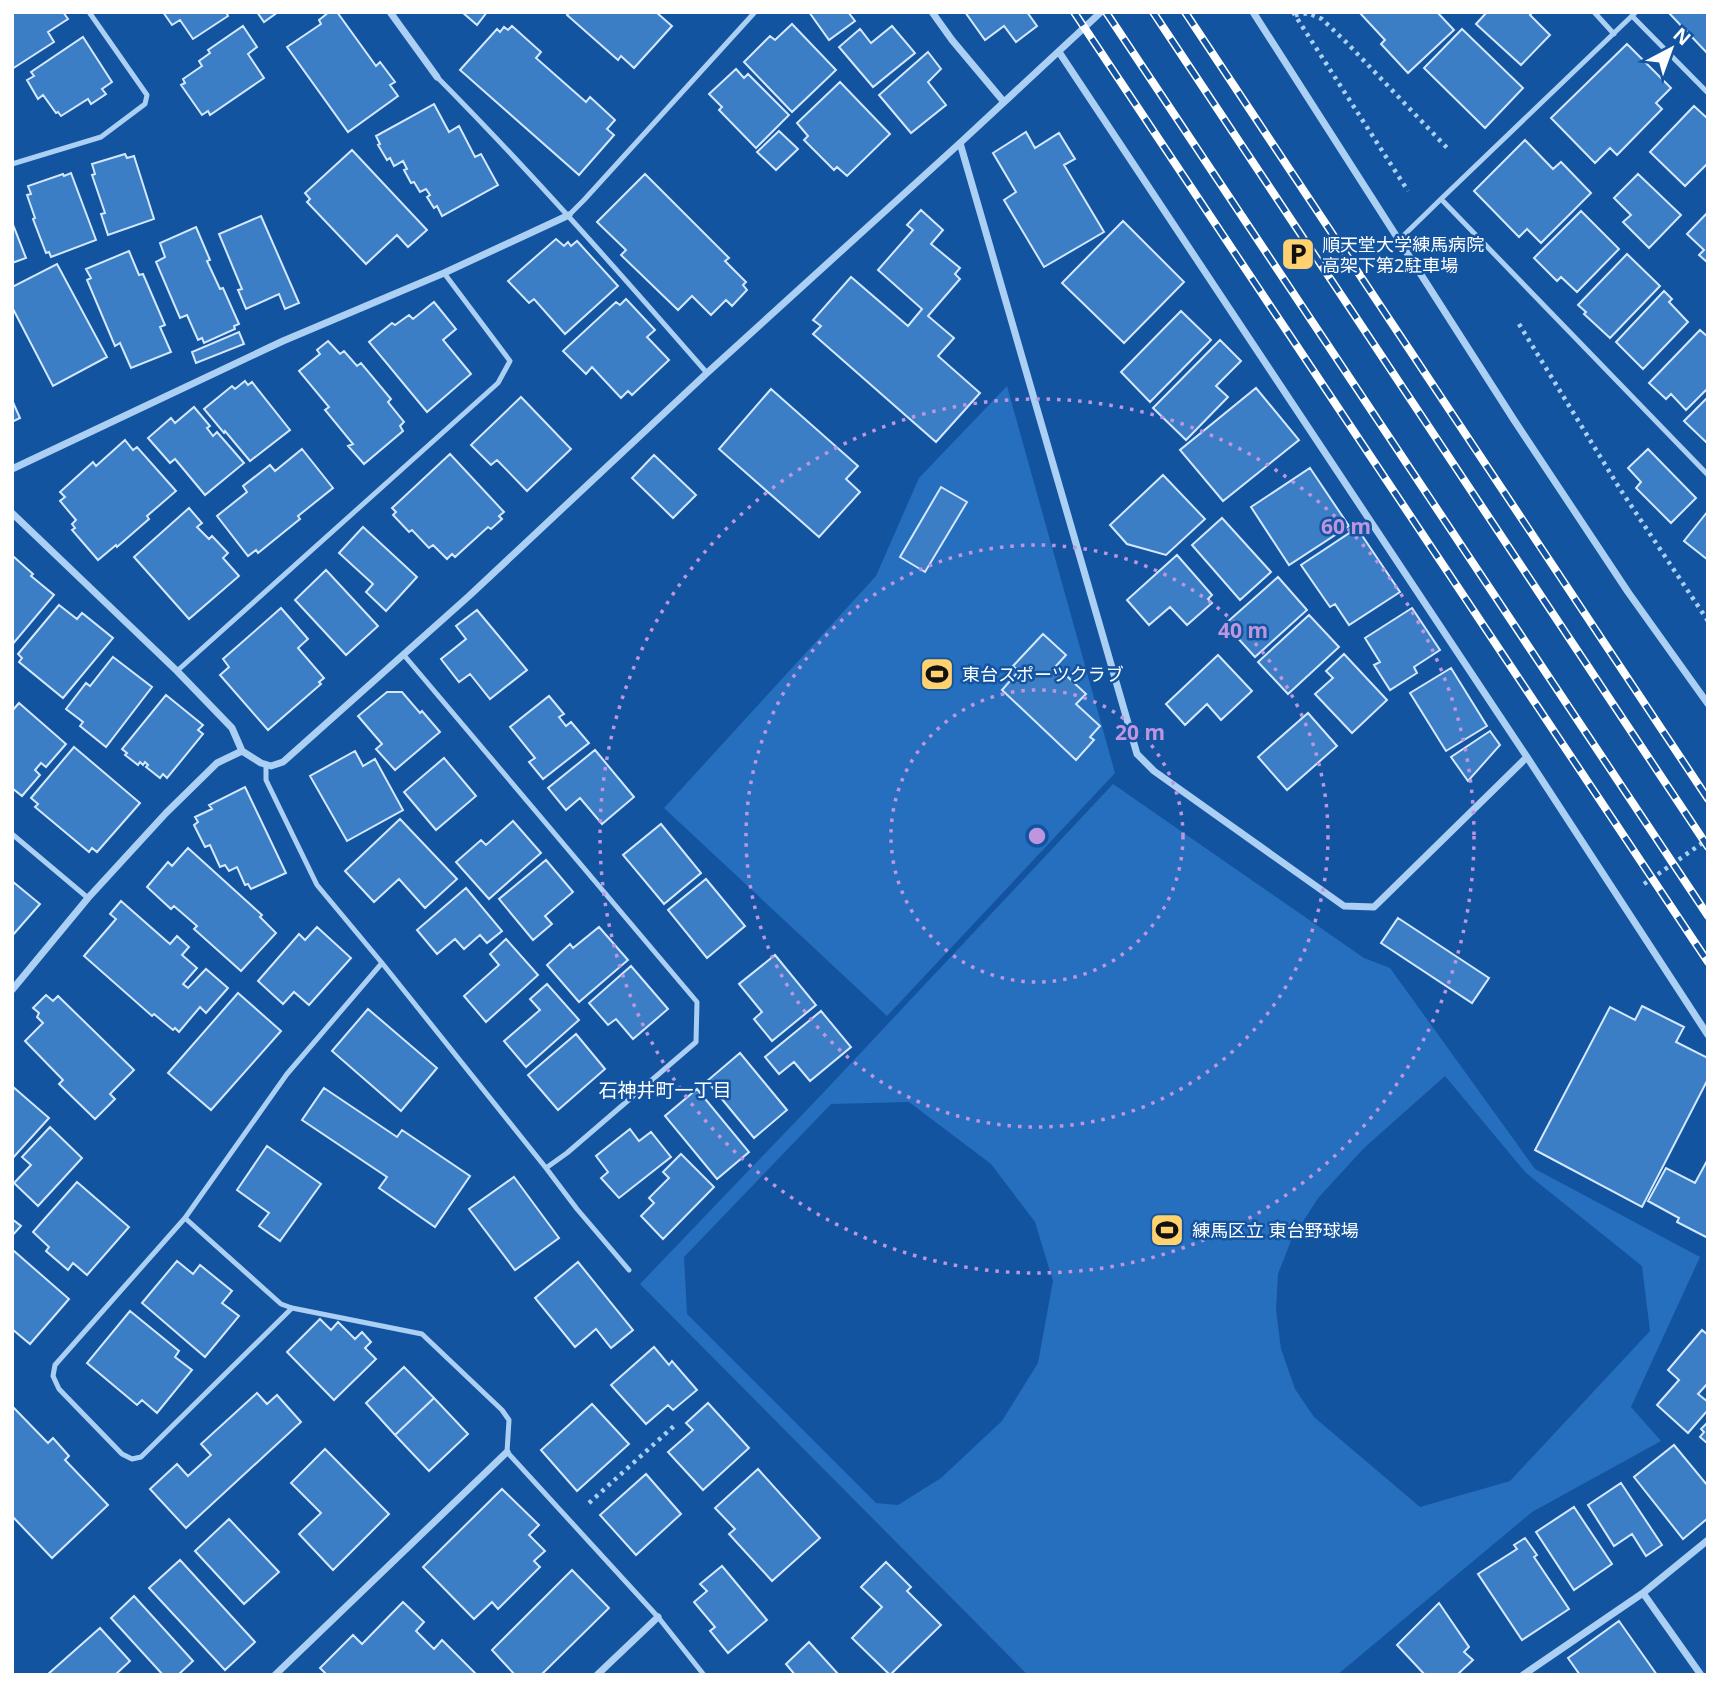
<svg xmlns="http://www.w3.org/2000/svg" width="1720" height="1687" font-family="'Noto Sans','Noto Sans JP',sans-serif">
<rect width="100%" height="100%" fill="#1354a0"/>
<path fill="#266fbe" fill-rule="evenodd" d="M1007,386L1115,773L887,1016L664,808L876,576L919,478Z
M1113,784L1364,958L1390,968L1535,1169L1700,1257L1631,1407L1661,1441L1532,1512L1337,1675H1028L640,1284L824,1092ZM1445,1076L1526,1173L1642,1266L1650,1331L1510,1481L1420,1507L1314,1417L1295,1389L1281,1349L1276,1310L1278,1274L1292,1238L1319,1197L1364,1148ZM909,1102L991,1164L1035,1222L1053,1281L1038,1363L1002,1421L941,1478L898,1505L876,1503L687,1314L684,1257L831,1104Z"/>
<path fill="#3c7ec6" stroke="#d4e8fe" stroke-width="2" d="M12,12H63L68,19L48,32L54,42L12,69Z
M163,12H226L228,16L193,39L180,20L172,25Z
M257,12H278L264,22Z
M329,12H337L376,66L380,62L395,82L390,85L398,96L348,132L287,47L321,24L319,20Z
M462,12H487L477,25Z
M570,12H656L672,26L634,68L621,56L618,60L567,15Z
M809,12H848L855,21L829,40Z
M965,12H1027L1037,26L1016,42L1004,26L985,40Z
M1359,12H1437L1454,30L1408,73L1381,44L1385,40Z
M1487,12H1533L1530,15L1550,35L1521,65L1476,24Z
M1668,12H1708V54Z
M792,24L836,70L792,112L744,62L770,36L775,40Z
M243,26L257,47L248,54L264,78L210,115L208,111L202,115L181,85L185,83L183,79L202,66L199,61L210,53L208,50Z
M512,26L541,52L536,58L586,102L590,97L615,120L607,129L614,135L579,175L460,70L497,29L500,32L504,27L508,30Z
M892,26L915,53L873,87L839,47L860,29L871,43Z
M1462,29L1523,88L1485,128L1424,68Z
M83,37L112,82L102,89L106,94L91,104L88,99L61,116L58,112L56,113L43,95L38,99L27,80L34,76L31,72Z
M1627,44L1671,88L1656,103L1662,109L1617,155L1610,148L1595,163L1551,118Z
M928,52L941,69L928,82L946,105L911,133L879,95Z
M736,69L744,78L748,74L789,115L756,148L719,110L722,107L709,94Z
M840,82L890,134L847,176L837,167L834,170L804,140L808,136L797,123Z
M434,104L449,132L459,126L475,157L481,154L498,185L442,216L437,206L434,208L427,197L430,195L426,189L420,192L414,182L411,183L404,170L407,169L403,161L394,166L390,158L387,160L378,145L380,144L376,136Z
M1694,106L1708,119V163L1685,186L1650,152Z
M779,131L798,149L776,170L757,152Z
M1026,132L1035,148L1059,133L1075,159L1064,165L1104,232L1044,267L1004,200L1016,192L993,153Z
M1525,140L1553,169L1561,162L1591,193L1541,243L1527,229L1519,237L1474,191Z
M352,150L427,230L408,247L397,235L366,264L307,202L310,199L305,193Z
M125,154L127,158L134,156L154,219L108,235L101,214L105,213L92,175L95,174L92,164Z
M71,173L96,240L51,257L49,252L46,253L33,219L35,218L27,195L31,194L28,186L63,174L64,176Z
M645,174L729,258L725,261L746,282L743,285L747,290L732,306L726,300L711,315L692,296L678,310L621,255L626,250L597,222Z
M1638,174L1681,215L1649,248L1623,222L1631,215L1614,198Z
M921,210L943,230L931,244L960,268L955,274L960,279L928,316L954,338L938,356L980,393L936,442L813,334L821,326L813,320L851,277L908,326L922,309L878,270L913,230L907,225Z
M1581,211L1619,249L1577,292L1561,277L1557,281L1534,258Z
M1708,212V263L1699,255L1704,250L1687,234Z
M261,216L299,303L285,309L279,294L246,309L238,290L242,289L219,234Z
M1123,221L1184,282L1124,343L1062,283Z
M12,222L26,258L12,263Z
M196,227L210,260L207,261L220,289L223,288L239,324L234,326L235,329L204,343L202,338L198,340L187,315L180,318L156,262L165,257L160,243Z
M556,239L564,246L568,242L571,246L577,241L618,286L565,334L534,299L529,303L508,281Z
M129,251L139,275L143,274L165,325L160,327L171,352L131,368L120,343L115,346L87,280L91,278L86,269Z
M1627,254L1660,286L1610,338L1584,314L1586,312L1578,305Z
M57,264L107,357L53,386L12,307V287Z
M1664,291L1672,299L1669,302L1688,322L1643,369L1616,342Z
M626,299L655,330L647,337L669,360L632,395L628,391L621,398L592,367L586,374L563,351L616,302L620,305Z
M434,302L456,329L443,340L471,374L427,412L369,342L392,323L395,325L409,315L413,319Z
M1181,311L1211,340L1150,402L1121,372Z
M1700,330L1708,337V388L1686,410L1671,394L1666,399L1649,383Z
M239,332L244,344L196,363L192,352Z
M1220,340L1241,361L1216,386L1228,397L1186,440L1153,408Z
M328,341L340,354L344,351L357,366L361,363L391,399L388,402L404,422L400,426L403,431L364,464L348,446L353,444L325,410L329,407L299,371L320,354L317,350Z
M245,381L248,385L252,382L290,430L250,461L225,431L224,433L204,409L232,386L235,389Z
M1256,388L1299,440L1223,501L1180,450Z
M771,389L858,466L846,479L860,492L819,537L719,449Z
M521,397L571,449L527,491L497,460L491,465L471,445Z
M1708,397V444L1684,421Z
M12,400L20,418L12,422Z
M194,407L210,426L207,428L213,436L217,432L244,463L205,495L175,459L170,463L148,438L171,418L175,423Z
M125,440L133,450L137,447L176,491L147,516L149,519L117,547L116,545L98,560L72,530L75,528L72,524L76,520L60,501L65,497L60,492L93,462L96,466Z
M302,449L333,488L298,516L300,519L258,553L256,550L248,556L217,516L247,492L243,486L270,465L275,471Z
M1648,449L1696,498L1671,523L1636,488L1641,482L1628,468Z
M450,454L504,512L499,516L502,519L491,529L488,527L455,557L452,554L447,559L433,545L429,548L412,530L409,532L393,515L396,512L392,508Z
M654,455L696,495L673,518L632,478Z
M1310,468L1349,526L1289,565L1251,507Z
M1163,475L1205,519L1166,555L1127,544L1110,525Z
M941,487L967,502L925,572L900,557Z
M189,508L202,523L197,527L209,539L212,536L228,553L223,558L239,576L189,619L134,557Z
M1708,511V560L1684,541Z
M1222,518L1271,572L1240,600L1192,545Z
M363,527L417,577L386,611L366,592L373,584L339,553Z
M1357,528L1400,592L1349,625L1335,604L1330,607L1301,565Z
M1177,555L1212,595L1208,599L1212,603L1187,625L1170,607L1149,625L1127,600Z
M14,557L33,574L31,576L54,595L12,645V559Z
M326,570L378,626L346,655L295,600Z
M1278,577L1307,610L1255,657L1225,624Z
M59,605L77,619L82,613L113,638L63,698L19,662L22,658L18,654Z
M281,608L308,639L298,648L324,678L319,682L321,684L268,730L220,675L229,667L223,659Z
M1412,608L1440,650L1414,667L1417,673L1390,690L1374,665L1380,662L1365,638Z
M477,610L527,670L490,699L470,674L459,682L441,659L466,639L456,626Z
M1309,615L1339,647L1288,694L1258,662Z
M1043,634L1066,655L1056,666L1086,694L1076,704L1100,726L1090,737L1094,740L1076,760L1002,690L1019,671L1013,666Z
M1344,654L1387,700L1352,733L1315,694L1333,678L1326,671Z
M1218,655L1252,691L1221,720L1207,704L1185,725L1166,704Z
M113,657L152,687L106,747L80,726L83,722L66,709L86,683L90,686Z
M1451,668L1487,726L1446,751L1410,693Z
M387,692H402L420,713L422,711L440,732L395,770L376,749L382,744L358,716Z
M166,695L203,725L198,730L203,734L167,778L163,774L160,778L146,767L148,765L145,762L143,765L140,762L138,765L125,755L127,753L122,749Z
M549,696L564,714L559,717L566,726L571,722L589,743L543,779L529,762L535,758L510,727Z
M19,703L66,744L46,767L41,763L35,770L40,775L22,796L12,788V711Z
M1308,713L1337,746L1287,790L1258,757Z
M1490,731L1500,745L1468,781L1451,757Z
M74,747L140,803L97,852L92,848L89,852L35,807L38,804L31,798Z
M595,750L634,797L602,824L580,798L566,810L548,788Z
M355,751L363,766L375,759L403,810L347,841L310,776Z
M444,758L476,796L436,830L404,792Z
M245,787L286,873L251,889L248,884L245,885L237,867L229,871L225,865L220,867L210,845L205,847L194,825L198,822L195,817L212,809L209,805Z
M400,819L457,879L425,908L399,879L374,902L345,871Z
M513,821L541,853L489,899L456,862L481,840L486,845Z
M661,824L701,873L664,904L623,855Z
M188,848L262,915L260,917L276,933L241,971L194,929L197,926L174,906L171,909L147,887L168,862L172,866Z
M546,860L573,892L545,916L552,924L533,940L499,899Z
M706,879L745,926L707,958L668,910Z
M12,881L40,904L12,936Z
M466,888L502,931L487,943L480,935L464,949L455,939L437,954L417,930Z
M121,901L170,944L177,936L189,947L182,955L197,968L183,984L188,988L206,969L228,988L206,1013L200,1007L179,1032L175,1028L173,1030L154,1014L152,1016L84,956L116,919L110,914Z
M1398,918L1489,978L1472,1003L1381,943Z
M317,927L351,958L309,1005L294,992L283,1004L258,981L299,934L305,940Z
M599,927L628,960L579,1002L547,965L570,944L573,948Z
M506,939L538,975L486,1022L464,996L499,965L490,954Z
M775,955L816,1005L772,1041L754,1019L762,1012L739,984Z
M631,966L668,1009L633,1039L616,1019L608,1025L589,1003Z
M547,984L579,1020L526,1067L504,1041L540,1010L530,999Z
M238,993L281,1031L211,1110L168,1073Z
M46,995L53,1001L58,996L134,1070L110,1094L115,1099L95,1119L59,1084L63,1080L25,1041L43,1023L37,1017L39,1013L33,1008Z
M1642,1006L1684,1027L1676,1042L1708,1058V1079L1642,1207L1535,1150L1610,1007L1635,1020Z
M368,1009L437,1068L401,1111L332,1051Z
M821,1011L851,1047L810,1081L794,1062L779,1074L765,1057Z
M576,1034L605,1069L558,1110L528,1075Z
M740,1053L787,1110L754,1138L707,1081Z
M12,1086L49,1118L12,1159Z
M324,1088L397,1137L402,1130L470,1176L435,1227L379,1188L387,1177L302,1120Z
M697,1089L749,1152L717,1179L665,1116Z
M50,1127L82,1158L38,1206L14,1183L31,1165L22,1157Z
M630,1129L639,1141L651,1132L671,1157L619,1198L601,1178L608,1172L596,1156Z
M267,1146L321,1184L280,1241L259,1226L269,1213L237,1190Z
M681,1154L714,1187L663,1239L641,1216L654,1203L649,1198L669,1178L663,1172Z
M1708,1159V1238L1677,1222L1679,1218L1648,1201L1666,1168L1695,1183Z
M514,1177L559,1238L515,1270L469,1209Z
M77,1182L129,1227L87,1275L73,1263L68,1270L46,1251L49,1247L33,1232Z
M12,1219L21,1226L12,1236Z
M14,1251L69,1299L30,1344L12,1329V1253Z
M177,1261L193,1274L200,1265L232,1291L222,1303L239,1316L205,1357L142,1303Z
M578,1262L633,1330L611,1348L596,1329L575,1347L535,1298Z
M130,1311L179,1351L175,1357L192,1370L157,1413L142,1400L137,1405L87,1363Z
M320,1319L331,1330L338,1322L355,1339L362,1332L371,1342L365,1348L376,1359L334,1400L287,1352Z
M1702,1330L1708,1335V1383L1698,1394L1708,1402V1410L1688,1433L1657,1405L1679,1380L1668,1370Z
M654,1347L669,1365L672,1361L697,1390L673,1410L668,1405L646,1424L611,1385Z
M404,1367L434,1398L395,1435L366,1403Z
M257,1393L267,1404L277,1395L301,1422L186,1528L150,1489L177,1464L188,1476L211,1455L201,1444Z
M434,1398L468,1434L429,1471L395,1435Z
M708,1403L749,1448L703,1490L668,1452L693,1430L686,1423Z
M592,1404L629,1444L577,1491L541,1450Z
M12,1406L48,1443L53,1438L69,1456L65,1460L108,1505L52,1558L12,1516Z
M1708,1422V1444L1700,1437L1704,1432L1701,1429Z
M1674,1445L1708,1486V1518L1683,1539L1634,1477Z
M325,1449L389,1514L333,1570L299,1534L321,1513L291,1483Z
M758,1469L820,1538L772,1581L729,1534L735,1529L715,1508Z
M646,1474L681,1514L636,1555L600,1515Z
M1621,1483L1662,1545L1646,1556L1632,1534L1614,1546L1588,1505Z
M502,1489L539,1525L529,1535L545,1551L534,1561L540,1567L498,1609L492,1602L474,1619L423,1567Z
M1574,1507L1612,1564L1574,1590L1536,1532Z
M229,1519L279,1572L244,1604L195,1551Z
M1525,1538L1537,1555L1534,1557L1569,1609L1522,1640L1478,1574L1517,1549L1514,1545Z
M180,1560L255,1642L225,1670L149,1588Z
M886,1562L911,1587L907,1591L941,1625L890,1675L852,1638L882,1607L861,1587Z
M722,1566L767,1620L728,1653L710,1631L715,1627L694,1602L707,1591L700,1584Z
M572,1570L609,1608L541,1675H515L492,1650Z
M134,1596L193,1661L178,1675H163L111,1618Z
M403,1602L424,1622L416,1631L434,1649L442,1640L477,1675H327L320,1668L353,1635L362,1644Z
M1439,1603L1469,1647L1464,1652L1473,1660L1459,1673L1461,1675H1425L1397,1645Z
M1619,1621L1657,1675H1580L1568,1658Z
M100,1628L130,1661L115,1675H47Z
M809,1642L839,1675H795L786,1664Z"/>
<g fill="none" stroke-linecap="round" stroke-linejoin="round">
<path stroke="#accff4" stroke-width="4.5" stroke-dasharray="3.5 5" stroke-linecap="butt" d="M1293,12L1408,191
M1295,15L1308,13L1322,19L1348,44L1450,151
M1519,324L1620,489L1708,621
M1644,884L1708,839
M589,1503L674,1426"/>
<path stroke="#accff4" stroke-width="5" d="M1594,12L1614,34
M1636,12L1441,199L1708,475
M1632,16L1708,93
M437,77C531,172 619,272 707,373
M12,164L101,137L145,104L147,95L89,12
M569,215L584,200L755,12
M1400,239L1441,199
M177,671L498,383L510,361L444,273
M266,765V780L317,885L382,963L546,1168L567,1153L696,1042L697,1002L403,654
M12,834L88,898
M546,1168L577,1209L629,1270
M185,1218L281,1304L292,1308L422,1334L502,1410L509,1420L507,1452L658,1617L704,1675
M292,1308L141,1457L132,1459L122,1454L59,1389L53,1376L55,1365L185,1218L287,1074L382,963"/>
<path stroke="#accff4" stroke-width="7" d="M390,12L437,77
M932,12L952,40L1004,102
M1253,12L1514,420L1628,592L1708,704
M1059,52L1527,757L1708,1035
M960,143L1137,754L1154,771L1344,906L1374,907L1527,757
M12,469L283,341L444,273L569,215
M12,513L177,671L232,728L242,751
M12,990L88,898L166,813L217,763L242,751L261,763L271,766L283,762L469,596L707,373L960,143L1101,12
M1643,1593L1701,1675
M275,1675L507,1452
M597,1675L658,1617
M1523,1675L1643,1593L1708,1540"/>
<g stroke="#fff" stroke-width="8">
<path id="rail" d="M1074,12L1708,962
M1106,12L1708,916
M1153,12L1708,847
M1185,12L1708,799"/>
</g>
<use href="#rail" stroke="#1354a0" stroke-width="5" stroke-dasharray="16" stroke-linecap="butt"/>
</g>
<g fill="none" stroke="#bd96df" stroke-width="3.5" stroke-dasharray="3.5 7">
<circle cx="1037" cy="836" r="146"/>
<circle cx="1037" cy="836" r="291"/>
<circle cx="1037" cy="836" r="437"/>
</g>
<defs>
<g id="parking-square" transform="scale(1.75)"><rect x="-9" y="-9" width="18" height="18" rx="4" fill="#ffd16f" stroke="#1354a0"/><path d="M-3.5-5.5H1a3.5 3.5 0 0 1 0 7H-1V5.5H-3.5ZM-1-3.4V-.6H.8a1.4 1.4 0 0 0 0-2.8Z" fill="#111"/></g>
<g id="stadium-square" transform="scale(1.75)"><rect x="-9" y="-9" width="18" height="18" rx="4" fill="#ffd16f" stroke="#1354a0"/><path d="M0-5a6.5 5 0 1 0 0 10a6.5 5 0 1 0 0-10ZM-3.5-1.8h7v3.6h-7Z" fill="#111"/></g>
</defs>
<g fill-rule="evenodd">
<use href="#parking-square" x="1298" y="254"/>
<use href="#stadium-square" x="937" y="674"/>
<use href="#stadium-square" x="1167" y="1230"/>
</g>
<g text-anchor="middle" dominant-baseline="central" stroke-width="5" stroke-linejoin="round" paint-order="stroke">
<g font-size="18" fill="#fff" stroke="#1354a0" text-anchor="start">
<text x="1322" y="244">順天堂大学練馬病院<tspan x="1322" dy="21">高架下第2駐車場</tspan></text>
<text x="962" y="674">東台スポーツクラブ</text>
<text x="1192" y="1230">練馬区立 東台野球場</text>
</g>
<g font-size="19" fill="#fff" stroke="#1354a0">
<text x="665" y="1090">石神井町一丁目</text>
</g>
</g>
<circle cx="1037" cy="836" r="10" fill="#bd96df" stroke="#1354a0" stroke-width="3.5"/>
<g font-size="21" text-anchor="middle" font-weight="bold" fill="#bd96df" stroke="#1354a0" stroke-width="5" stroke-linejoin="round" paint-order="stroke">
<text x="1346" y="534">60 m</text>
<text x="1243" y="638">40 m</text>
<text x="1140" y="740">20 m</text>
</g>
<rect width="1720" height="1687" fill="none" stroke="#ffffff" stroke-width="28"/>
<g transform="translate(1671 49) rotate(41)" stroke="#1354a0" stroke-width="5" paint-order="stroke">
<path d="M0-5L12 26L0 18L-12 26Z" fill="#ffffff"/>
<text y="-10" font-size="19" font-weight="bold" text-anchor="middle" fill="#ffffff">N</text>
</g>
</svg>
